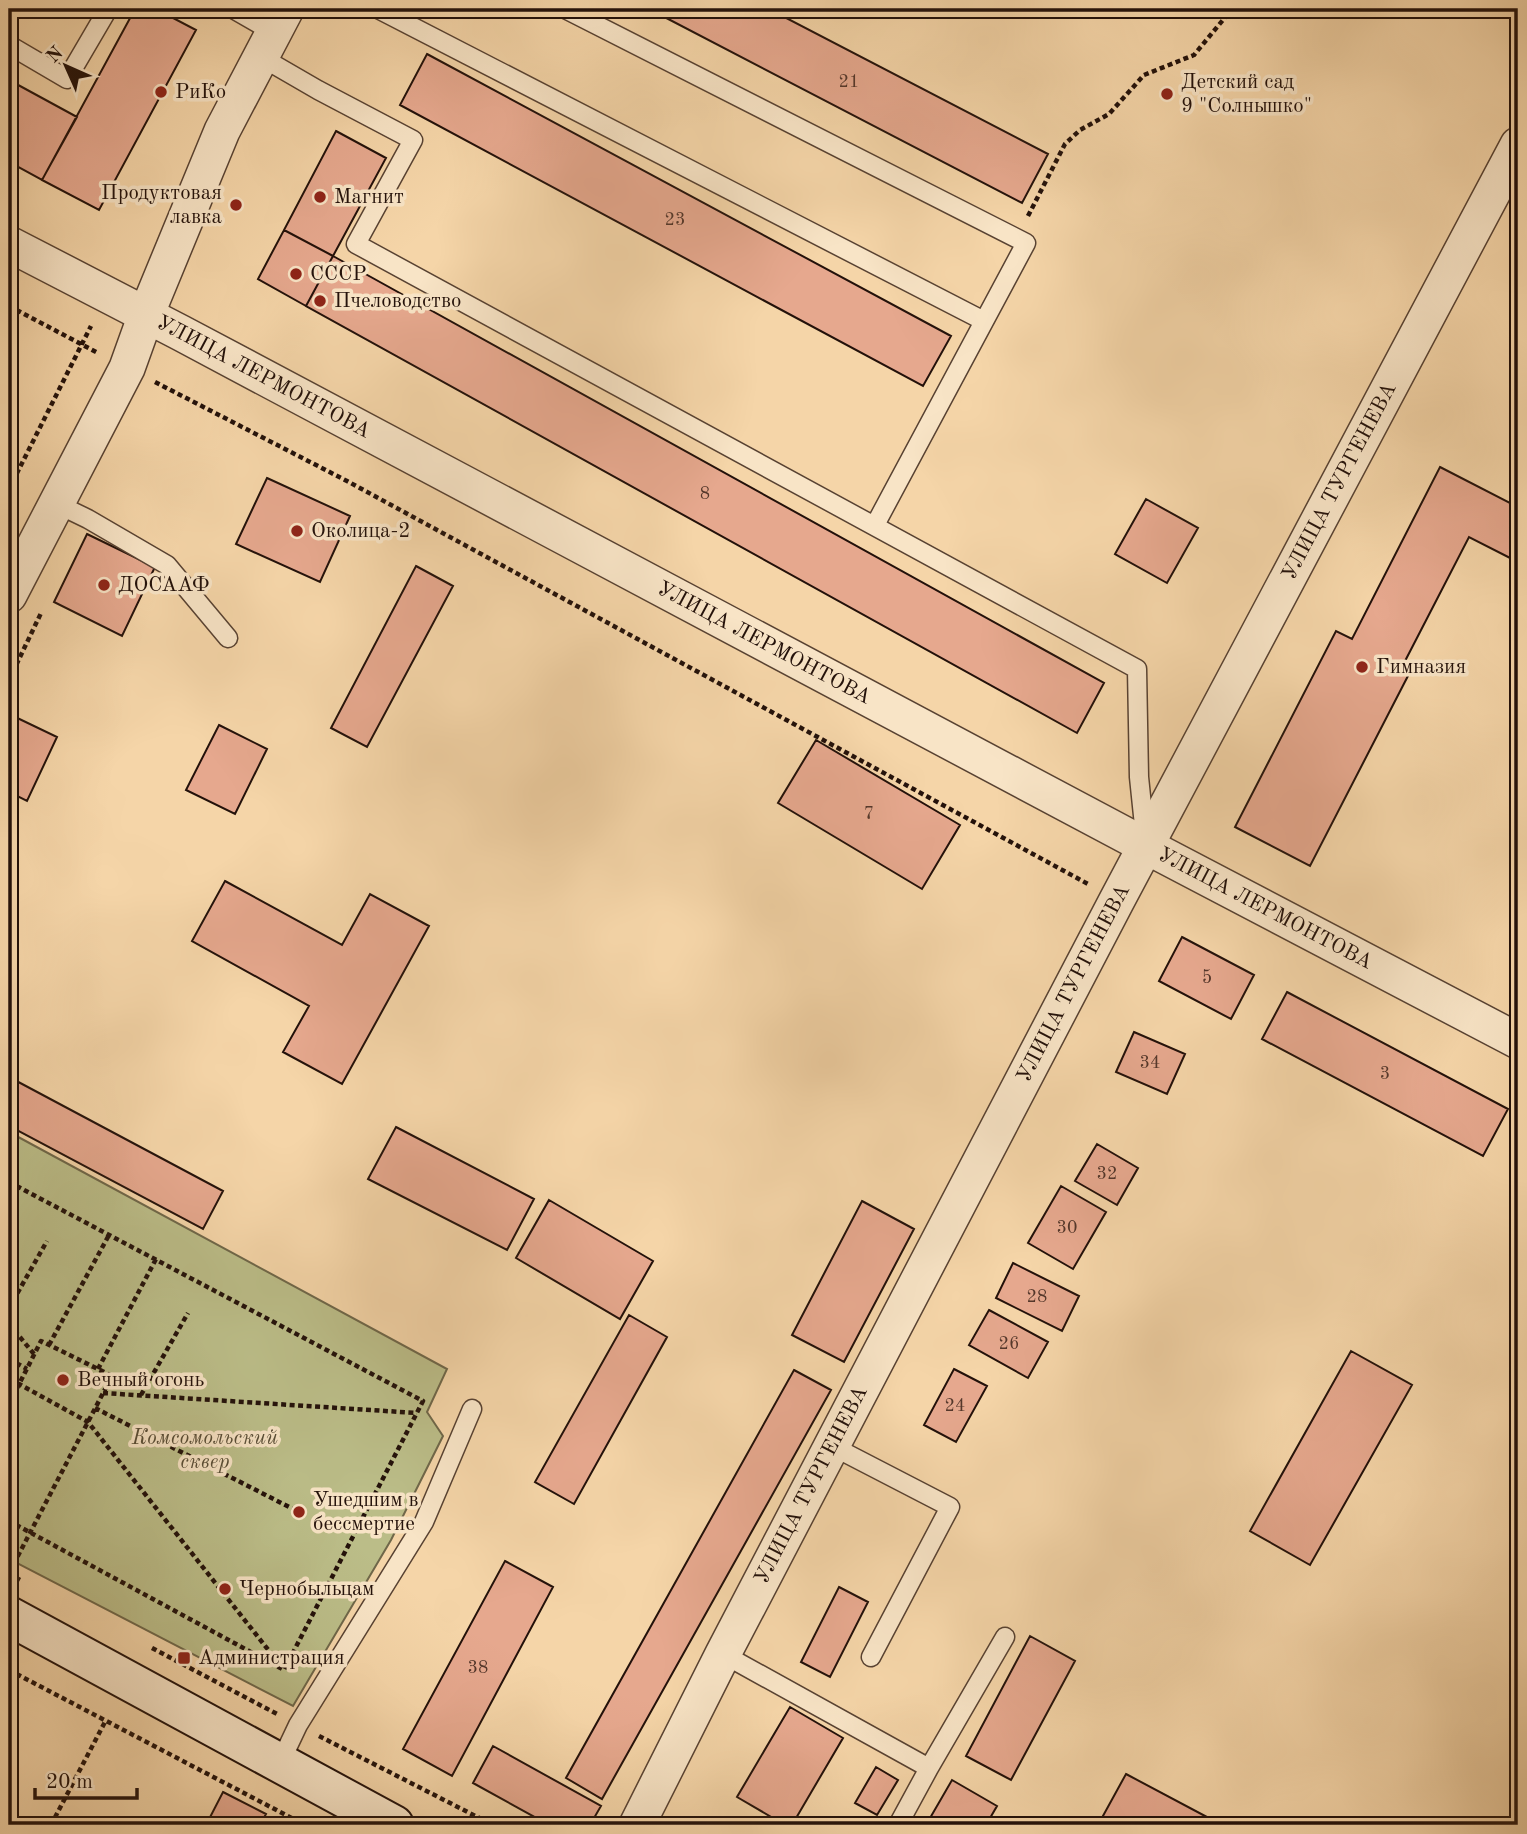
<svg xmlns="http://www.w3.org/2000/svg" width="1527" height="1834" font-family="'Old Standard TT',serif">
<rect width="100%" height="100%" fill="#f5d5a8"/>
<filter id="stains"><feTurbulence type="fractalNoise" baseFrequency=".00286" numOctaves="4"/><feColorMatrix values="0 0 0 0 .2 0 0 0 0 .09 0 0 0 0 .02 0 0 0 .5 -.17"/></filter>
<radialGradient id="worn" r=".72"><stop offset=".6" stop-color="#630" stop-opacity="0"/><stop offset="1" stop-color="#630" stop-opacity=".3"/></radialGradient>
<path fill="#bbbd88" stroke="#6f6749" stroke-width="2" d="M9,1132L447,1369L427,1412L443,1436L391,1540L293,1706L9,1559Z"/>
<path fill="#e6a88e" stroke="#23110a" stroke-width="2" d="M135,9H156L196,30L99,210L42,180Z
M649,9H769L1048,154L1022,203Z
M1495,9H1518V20Z
M427,54L951,336L923,386L400,105Z
M9,80L77,117L42,180L9,162Z
M336,131L386,158L333,256L284,230Z
M284,230L333,256L306,306L258,279Z
M333,256L1104,683L1077,733L306,306Z
M1440,467L1518,507V562L1469,537L1403,665L1411,670L1310,866L1235,827L1336,631L1352,639Z
M267,478L350,516L320,582L236,544Z
M1146,499L1198,528L1167,583L1115,554Z
M87,534L155,567L122,636L54,602Z
M416,566L453,586L367,747L331,728Z
M9,714L57,737L27,801L9,792Z
M219,725L267,749L235,814L186,790Z
M816,740L960,825L922,889L778,803Z
M225,881L342,945L370,894L429,926L342,1084L283,1052L309,1006L192,941Z
M1182,937L1254,975L1231,1019L1159,981Z
M1287,992L1508,1109L1483,1156L1262,1039Z
M1134,1032L1185,1054L1167,1094L1116,1072Z
M9,1077L223,1191L203,1229L9,1126Z
M396,1127L534,1199L507,1250L368,1179Z
M1097,1144L1138,1168L1117,1205L1075,1181Z
M1061,1186L1106,1212L1073,1269L1028,1243Z
M549,1200L653,1261L620,1319L516,1258Z
M862,1201L914,1229L844,1362L792,1335Z
M1013,1263L1079,1296L1062,1331L996,1298Z
M989,1310L1048,1342L1028,1378L969,1345Z
M629,1315L667,1337L574,1504L535,1482Z
M1351,1351L1412,1385L1310,1565L1250,1531Z
M954,1369L987,1386L956,1442L924,1425Z
M794,1370L831,1390L602,1799L566,1778Z
M505,1561L553,1587L452,1776L403,1749Z
M839,1587L868,1602L830,1677L801,1662Z
M1030,1636L1075,1661L1011,1780L966,1756Z
M790,1707L843,1738L792,1825H785L737,1797Z
M493,1746L601,1806L590,1825H549L473,1783Z
M876,1767L898,1780L877,1815L855,1803Z
M1126,1774L1222,1825H1098Z
M952,1780L997,1806L986,1825H926Z
M223,1792L266,1814L260,1825H206Z"/>
<g fill="none" stroke-linecap="round" stroke-linejoin="round">
<g stroke="#584232" stroke-width="21">
<path id="service" d="M233,9L273,32
M378,9L984,321
M565,9L1026,243L875,525
M9,45L67,79L108,9
M261,57L318,90L413,140L356,244L1137,669L1139,777L1145,835
M57,504L88,519L167,565L228,638
M832,1446L950,1507L871,1657
M723,1654L929,1768L898,1825
M280,1763L298,1725L424,1522L472,1409
M929,1768L1005,1637"/>
</g>
<g stroke="#584232" stroke-width="38">
<g id="minor">
<path id="s1" d="M9,244L181,333L1146,846L1518,1041"/>
<path d="M9,595L127,368L146,315L222,131L286,9"/>
<path id="s2" d="M637,1825L723,1654L1117,900L1518,145"/>
</g>
</g>
<g stroke="#23110a" stroke-width="42">
<path id="secondary" d="M9,1616L394,1825"/>
</g>
<path stroke="#23110a" stroke-width="4.5" stroke-dasharray="5 3.5" stroke-linecap="butt" d="M1028,216L1065,144L1080,130L1109,114L1144,75L1194,55L1232,9
M9,306L98,353
M155,382L347,481L1088,884
M9,489L91,326
M9,680L42,611
M9,1182L423,1401L284,1670L9,1521
M9,1308L47,1241
M9,1324L34,1354
M49,1345L109,1235
M9,1359L27,1369
M98,1369L156,1259
M9,1382L19,1384L88,1422L281,1666
M103,1393L417,1413
M141,1395L188,1313
M9,1404L41,1341L112,1376L9,1573
M95,1408L299,1512
M9,1574L20,1580
M152,1648L277,1714
M9,1670L305,1825
M319,1736L493,1825
M51,1825L106,1720"/>
<use href="#service" stroke="#f8e4c6" stroke-width="18"/>
<use href="#minor" stroke="#f8e4c6" stroke-width="35"/>
<use href="#secondary" stroke="#f8e4c6" stroke-width="38"/>
</g>
<g fill="#8f2418" stroke="#f8e4c6" stroke-width="2.5">
<circle cx="161" cy="92" r="7"/>
<circle cx="1167" cy="94" r="7"/>
<circle cx="320" cy="197" r="7"/>
<circle cx="236" cy="205" r="7"/>
<circle cx="296" cy="274" r="7"/>
<circle cx="320" cy="301" r="7"/>
<circle cx="297" cy="531" r="7"/>
<circle cx="104" cy="585" r="7"/>
<circle cx="1362" cy="667" r="7"/>
<circle cx="63" cy="1380" r="7"/>
<circle cx="299" cy="1512" r="7"/>
<circle cx="225" cy="1589" r="7"/>
<rect x="177" y="1651" width="14" height="14" rx="3.5"/>
</g>
<g text-anchor="middle" dominant-baseline="central" stroke-width="7" stroke-linejoin="round" paint-order="stroke">
<g font-size="18" fill="#54372b">
<text x="849" y="82">21</text>
<text x="675" y="220">23</text>
<text x="705" y="494">8</text>
<text x="869" y="814">7</text>
<text x="1207" y="978">5</text>
<text x="1150" y="1063">34</text>
<text x="1385" y="1074">3</text>
<text x="1107" y="1174">32</text>
<text x="1067" y="1228">30</text>
<text x="1037" y="1297">28</text>
<text x="1009" y="1344">26</text>
<text x="955" y="1406">24</text>
<text x="478" y="1668">38</text>
</g>
<g font-size="21" fill="#23110a" stroke="#f8e4c6" text-anchor="start">
<text x="1181" y="82">Детский сад<tspan x="1181" dy="24">9 "Солнышко"</tspan></text>
<text x="175" y="92">РиКо</text>
<text x="222" y="193" text-anchor="end">Продуктовая<tspan x="222" dy="24">лавка</tspan></text>
<text x="334" y="197">Магнит</text>
<text x="310" y="274">СССР</text>
<text x="334" y="301">Пчеловодство</text>
<text x="311" y="531">Околица-2</text>
<text x="118" y="585">ДОСААФ</text>
<text x="1376" y="667">Гимназия</text>
<text x="77" y="1380">Вечный огонь</text>
<text x="313" y="1500">Ушедшим в<tspan x="313" dy="24">бессмертие</tspan></text>
<text x="239" y="1589">Чернобыльцам</text>
<text x="198" y="1658">Администрация</text>
</g>
<g font-size="21" fill="#23110a" stroke="#f8e4c6">
<text stroke="none"><textPath href="#s1" startOffset="287">УЛИЦА ЛЕРМОНТОВА</textPath></text>
<text stroke="none"><textPath href="#s2" startOffset="1516">УЛИЦА ТУРГЕНЕВА</textPath></text>
<text stroke="none"><textPath href="#s1" startOffset="854">УЛИЦА ЛЕРМОНТОВА</textPath></text>
<text stroke="none"><textPath href="#s1" startOffset="1421">УЛИЦА ЛЕРМОНТОВА</textPath></text>
<text stroke="none"><textPath href="#s2" startOffset="948">УЛИЦА ТУРГЕНЕВА</textPath></text>
<text stroke="none"><textPath href="#s2" startOffset="382">УЛИЦА ТУРГЕНЕВА</textPath></text>
</g>
<g font-size="21" font-style="italic" fill="#584d36" stroke="#f8e4c6">
<text x="205" y="1438">Комсомольский<tspan x="205" dy="24">сквер</tspan></text>
</g>
</g>
<rect width="1527" height="1834" fill="none" stroke="#f5d5a8" stroke-width="35"/>
<rect x="10" y="10" width="1506" height="1813" fill="none" stroke="#23110a" stroke-width="3.5"/>
<rect x="18" y="18" width="1492" height="1799" fill="none" stroke="#23110a" stroke-width="2"/>
<g transform="translate(66 66) rotate(315)" stroke="#f8e4c6" stroke-width="5" paint-order="stroke">
<path d="M0-5L12 26L0 18L-12 26Z" fill="#23110a"/>
<text y="-10" font-size="19" font-weight="bold" text-anchor="middle" fill="#23110a">N</text>
</g>
<path d="M35 1788v10h102v-10" fill="none" stroke="#23110a" stroke-width="3.5"/>
<text x="46" y="1788" font-size="21" fill="#23110a" stroke="#f8e4c6" stroke-width="5" paint-order="stroke">20 m</text>
<rect width="100%" height="100%" filter="url(#stains)"/>
<rect width="100%" height="100%" fill="url(#worn)"/>
</svg>
